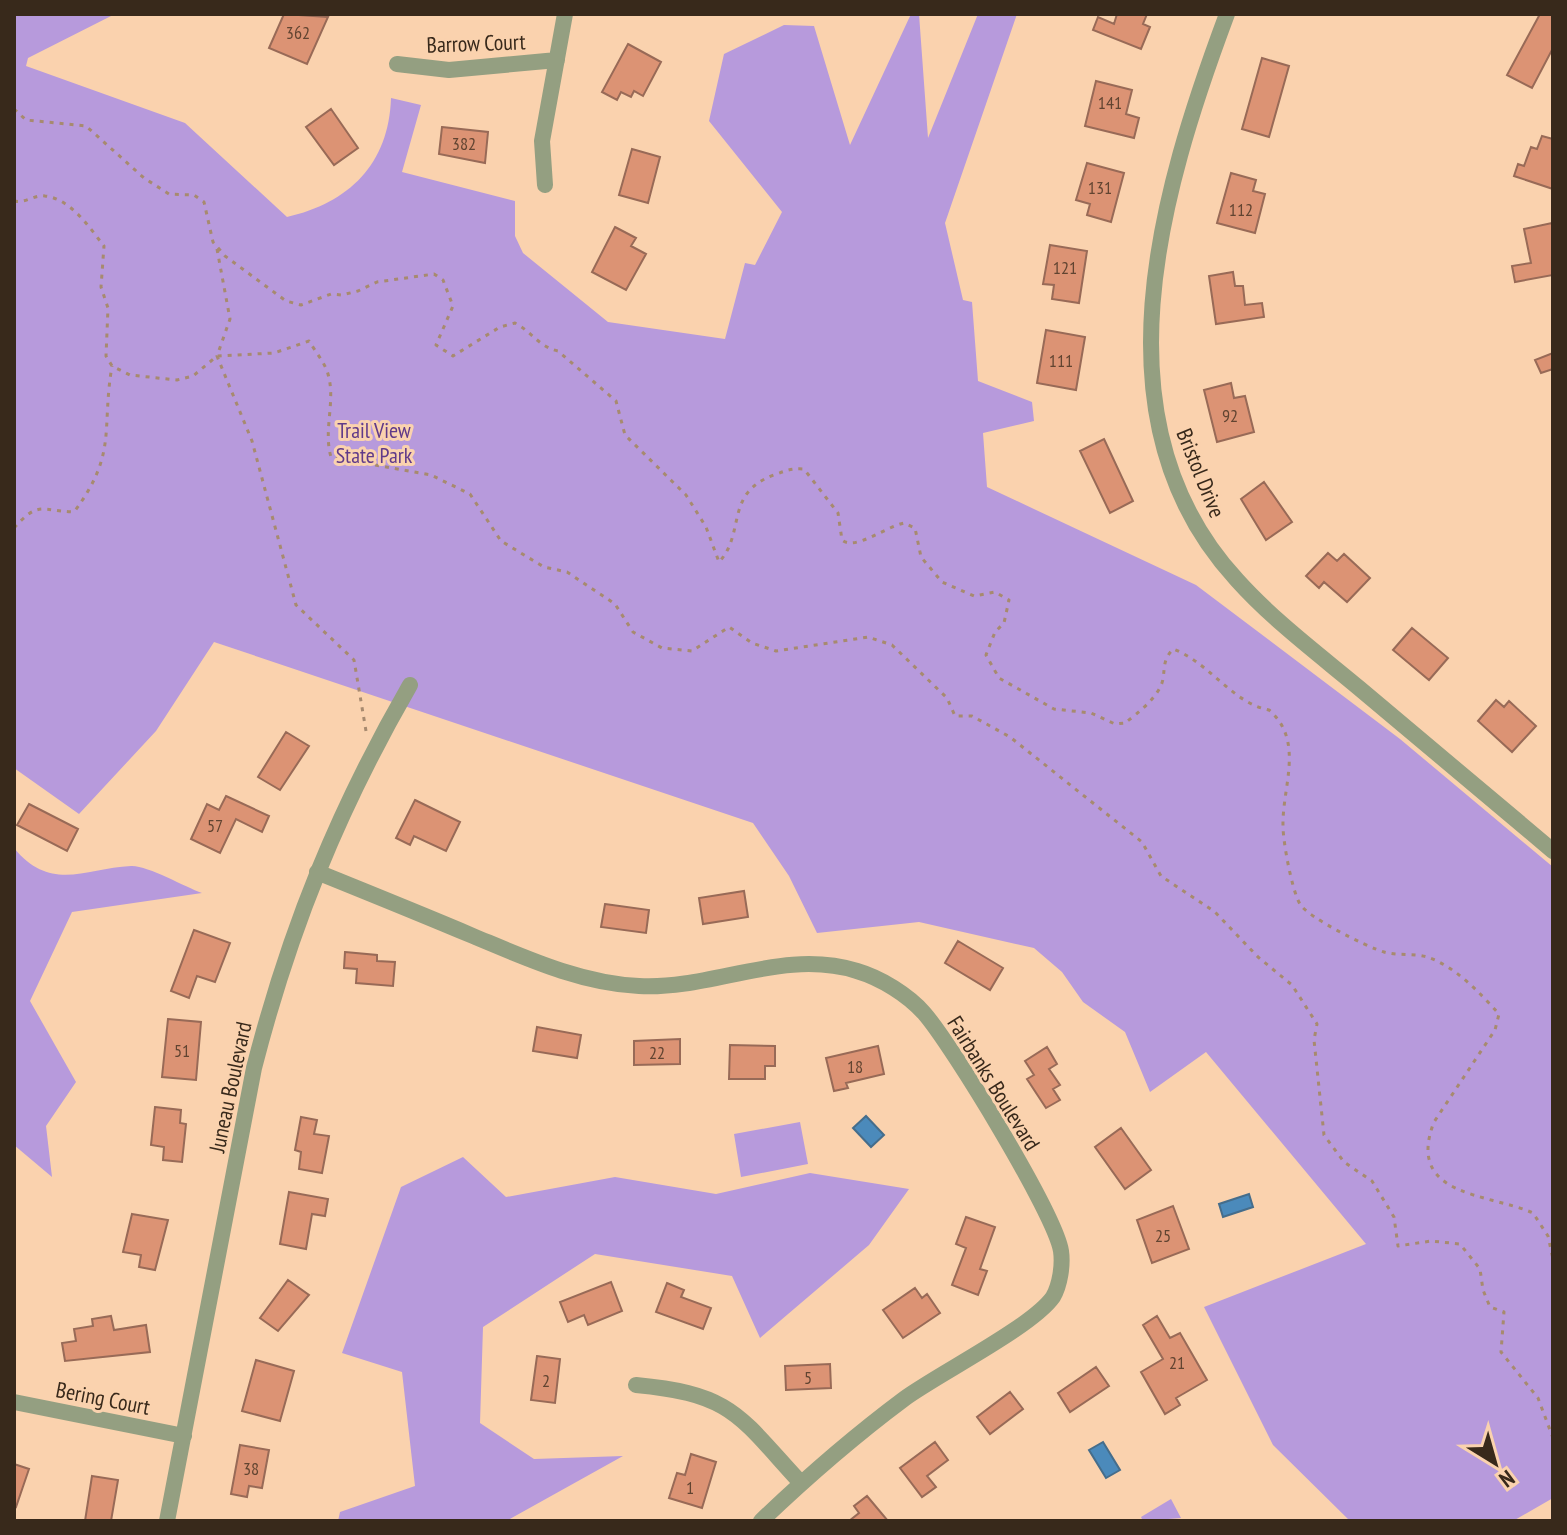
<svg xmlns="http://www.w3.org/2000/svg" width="1567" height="1535" font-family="'PT Sans Narrow',sans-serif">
<rect width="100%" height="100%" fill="#fad2ae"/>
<path fill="#b79adc" d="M14,14H115L28,58L26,66L185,123L287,217C349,203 389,164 391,98L421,105L402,172L515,201V236L523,253L608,322L725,339L745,263L755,265L782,212L709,121L724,54L784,25L814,26L850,145L911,14H919L928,138L978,14H1017L945,223L963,300L972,302L978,381L1032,402L1034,421L983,433L987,487L1196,585L1400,739L1553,867V1498L1513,1521H1350L1273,1445L1204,1307L1366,1244L1206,1052L1150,1092L1125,1032L1083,1002L1062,972L1034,948L919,922L817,933L789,876L753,823L214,642L156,731L79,814L14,768Z
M14,848C51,893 86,868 131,866C147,865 185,887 202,893L72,912L30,1001L76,1082L46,1126L52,1177L14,1145Z
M800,1122L808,1164L741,1177L734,1134Z
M463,1157L506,1197L615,1177L716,1194L810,1173L909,1189L869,1245L760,1338L732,1276L595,1254L483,1327L480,1423L534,1459L623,1456L506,1521H338L340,1512L415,1486L402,1372L342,1353L401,1187Z
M1171,1499L1181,1518L1143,1521L1141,1517Z"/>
<path fill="#4b8abb" stroke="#456d8b" stroke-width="2" d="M866,1116L884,1135L871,1147L853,1128Z
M1249,1194L1253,1207L1223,1217L1219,1204Z
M1103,1442L1120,1470L1106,1478L1089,1450Z"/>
<path fill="#dc9374" stroke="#986a57" stroke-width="2" d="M284,14L328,17L307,64L269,48Z
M1117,14H1147L1143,24L1150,27L1141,49L1093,30L1098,17L1114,24Z
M1540,14H1553V48L1532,88L1507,75Z
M628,44L661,62L643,96L634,91L631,97L621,92L617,100L602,92Z
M1262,58L1289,66L1269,137L1242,129Z
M1096,81L1132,90L1126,114L1139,118L1134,138L1085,126Z
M331,109L358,148L334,165L306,127Z
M442,127L488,132L485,163L439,154Z
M1542,136L1553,139V189L1514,176L1518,164L1524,166L1531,147L1537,149Z
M632,149L660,157L648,203L619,195Z
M1087,163L1124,173L1111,222L1087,215L1090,204L1076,200Z
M1231,173L1256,180L1253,191L1265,194L1255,233L1217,223Z
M1552,223L1553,275L1515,282L1512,266L1531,263L1524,229Z
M615,227L636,238L631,246L646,254L626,290L592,272Z
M1050,245L1087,251L1079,303L1052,299L1054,285L1043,284Z
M1233,272L1235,286H1243L1245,305L1262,303L1264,317L1216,324L1209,276Z
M1046,330L1085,337L1076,390L1037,383Z
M1553,353V369L1541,373L1535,360Z
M1231,383L1234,398L1245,396L1254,432L1217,442L1204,390Z
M1104,439L1133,501L1110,513L1080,451Z
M1264,482L1292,522L1266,540L1241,499Z
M1328,553L1337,561L1344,554L1370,578L1347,602L1324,582L1319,588L1306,576Z
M1412,628L1448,658L1429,680L1393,650Z
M1496,700L1504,707L1509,701L1536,726L1512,752L1478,721Z
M286,732L309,746L280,790L258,777Z
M226,796L269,816L262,832L236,819L220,853L191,839L207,804L219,810Z
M415,800L460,822L446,851L414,836L410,845L396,838Z
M29,804L78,829L67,851L17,825Z
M744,891L748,917L703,924L699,898Z
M605,904L649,910L646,933L601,927Z
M194,930L230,943L215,982L197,976L189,998L171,991Z
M958,941L1003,968L990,990L945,963Z
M345,952L377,955V961L395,962L393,986L356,983L357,969L344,968Z
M168,1019L201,1022L196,1080L162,1077Z
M537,1027L581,1035L577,1058L533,1051Z
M680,1039V1064L634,1065V1041Z
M730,1045L775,1046V1066H765V1079H729Z
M878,1046L884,1074L846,1083L848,1088L834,1091L826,1058Z
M1047,1047L1057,1064L1049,1069L1060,1085L1053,1089L1060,1100L1046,1108L1027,1079L1034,1075L1025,1061Z
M155,1107L181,1110L180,1123L186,1124L182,1162L163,1160L164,1147L151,1145Z
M301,1117L317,1120L314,1134L329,1136L322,1173L299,1169L301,1152L295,1150Z
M1121,1128L1151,1170L1125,1189L1095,1147Z
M289,1192L328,1199L325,1216L312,1214L306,1249L280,1244Z
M1173,1206L1189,1249L1152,1263L1137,1220Z
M132,1214L168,1220L155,1270L139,1267L141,1255L123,1252Z
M966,1217L995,1227L980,1269L987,1271L978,1295L952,1285L966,1248L956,1244Z
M288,1280L309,1295L278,1331L260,1318Z
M611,1282L622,1311L588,1325L584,1315L568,1322L560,1302Z
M667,1283L684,1290L681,1297L711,1308L703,1329L656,1312Z
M915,1288L922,1298L927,1294L940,1313L903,1338L883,1310Z
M111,1316L114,1330L146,1325L150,1352L65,1361L62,1343L76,1341L74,1329L93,1326L92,1319Z
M1157,1316L1170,1338L1180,1333L1207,1380L1176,1398L1180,1405L1165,1414L1141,1372L1163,1359L1143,1325Z
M537,1356L560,1359L555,1403L531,1400Z
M256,1360L294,1371L280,1421L242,1411Z
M830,1364L831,1388L786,1390L785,1366Z
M1096,1367L1109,1386L1070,1412L1058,1393Z
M1010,1392L1023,1409L990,1434L977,1417Z
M935,1442L948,1460L927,1476L936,1487L922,1497L900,1468Z
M240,1445L269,1450L262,1488L249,1486L247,1497L231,1494Z
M691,1454L716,1462L702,1508L669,1498L677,1473L685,1475Z
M14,1464L29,1469L16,1507L14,1506Z
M92,1476L118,1480L111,1521H85Z
M867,1496L888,1521H849L859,1513L854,1506Z"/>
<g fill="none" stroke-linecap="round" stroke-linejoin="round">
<path stroke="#a78a6f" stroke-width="3" stroke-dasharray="4 6" stroke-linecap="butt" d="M14,109L26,120L86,126L144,178L169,194L194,195L204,202L213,242L225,256L286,301L301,305L331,294L342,295L358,291L377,282L434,274L443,280L453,306L436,345L453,356L500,327L515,323C531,331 539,347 558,351L616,401L625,435L686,495L706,527L719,562C746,533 724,493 774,475C785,471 791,468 804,469L838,513L842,540C855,551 885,527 904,523L915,528L921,557L942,582L974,596L995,592L1009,600L1004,623L995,632L986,655L999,678L1054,709L1091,713L1115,724L1125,723C1138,713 1160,696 1163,679C1165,666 1163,660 1173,649C1209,662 1232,703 1269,710C1305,741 1282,787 1283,826C1283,842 1292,891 1300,904C1307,917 1367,947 1384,952C1398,956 1414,953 1427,957C1455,966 1480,993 1499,1014L1495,1030L1434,1122C1405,1197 1488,1193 1533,1213L1548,1236L1553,1259
M14,201C25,204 35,194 45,196C71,199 89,227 104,246L101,287L108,308L106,356L112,366L130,375L177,380L193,376L217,356L274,353L309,341C315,351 325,363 328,374C336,401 323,430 331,457L431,475L470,494L501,541L544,567L567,572L615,604L633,632L662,648L692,651L729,627L752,643L776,651L868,637L892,645L947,698L955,716H972L1010,737L1142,842L1161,876L1215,912L1258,957L1292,985L1317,1024L1314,1040L1324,1135L1344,1162L1372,1181L1394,1217L1398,1246L1431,1241L1460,1244L1480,1269L1483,1290L1490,1307L1504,1312L1501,1352L1538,1398L1553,1438
M217,249L230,319L217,356L252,441L296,605L354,660L366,731
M14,528C39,500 41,511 74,512C118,453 101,430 112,366"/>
<path stroke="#949f81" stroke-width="16" d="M1227,14C1161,191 1091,422 1237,580C1273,620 1317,653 1359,688C1423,742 1488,796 1553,851
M397,64L449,70L557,60
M545,185L542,141L565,14
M317,872C369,893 421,914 473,936C526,958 580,983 639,986C713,990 783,948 857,971C881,978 908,995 924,1013C952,1045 1055,1214 1061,1251C1063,1265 1060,1285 1053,1297C1032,1327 938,1374 904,1399C853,1437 806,1478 761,1521
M636,1385C733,1394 739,1416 801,1483
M14,1402L184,1436
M167,1521L254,1068C290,928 338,810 410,685"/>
</g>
<g text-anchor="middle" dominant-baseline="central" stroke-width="6" stroke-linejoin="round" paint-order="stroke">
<g font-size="18" fill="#614431">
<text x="298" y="32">362</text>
<text x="1110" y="102">141</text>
<text x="464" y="143">382</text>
<text x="1100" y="187">131</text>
<text x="1241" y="209">112</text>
<text x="1065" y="267">121</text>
<text x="1061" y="360">111</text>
<text x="1230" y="415">92</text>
<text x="215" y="825">57</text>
<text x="182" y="1050">51</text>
<text x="657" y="1052">22</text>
<text x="855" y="1066">18</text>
<text x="1163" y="1235">25</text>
<text x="1177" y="1362">21</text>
<text x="808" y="1377">5</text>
<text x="546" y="1380">2</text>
<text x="251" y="1468">38</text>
<text x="690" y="1487">1</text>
</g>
<g font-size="22" fill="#38291b" stroke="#fad2ae">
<text transform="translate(476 43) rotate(-2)">Barrow Court</text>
<text transform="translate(1201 473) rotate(68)">Bristol Drive</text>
<text transform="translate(994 1083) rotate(58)">Fairbanks Boulevard</text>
<text transform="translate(230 1087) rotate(-78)">Juneau Boulevard</text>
<text transform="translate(103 1398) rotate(11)">Bering Court</text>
</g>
<g font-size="22" fill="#603a89" stroke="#fad2ae">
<text x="374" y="430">Trail View<tspan x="374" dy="25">State Park</tspan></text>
</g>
</g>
<rect width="1567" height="1535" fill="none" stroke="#38291b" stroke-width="32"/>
<g transform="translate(1495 1463) rotate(143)" stroke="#fad2ae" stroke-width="6" paint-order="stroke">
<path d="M0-6L14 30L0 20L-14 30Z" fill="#38291b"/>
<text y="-12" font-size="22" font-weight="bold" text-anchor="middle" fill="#38291b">N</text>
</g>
</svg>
